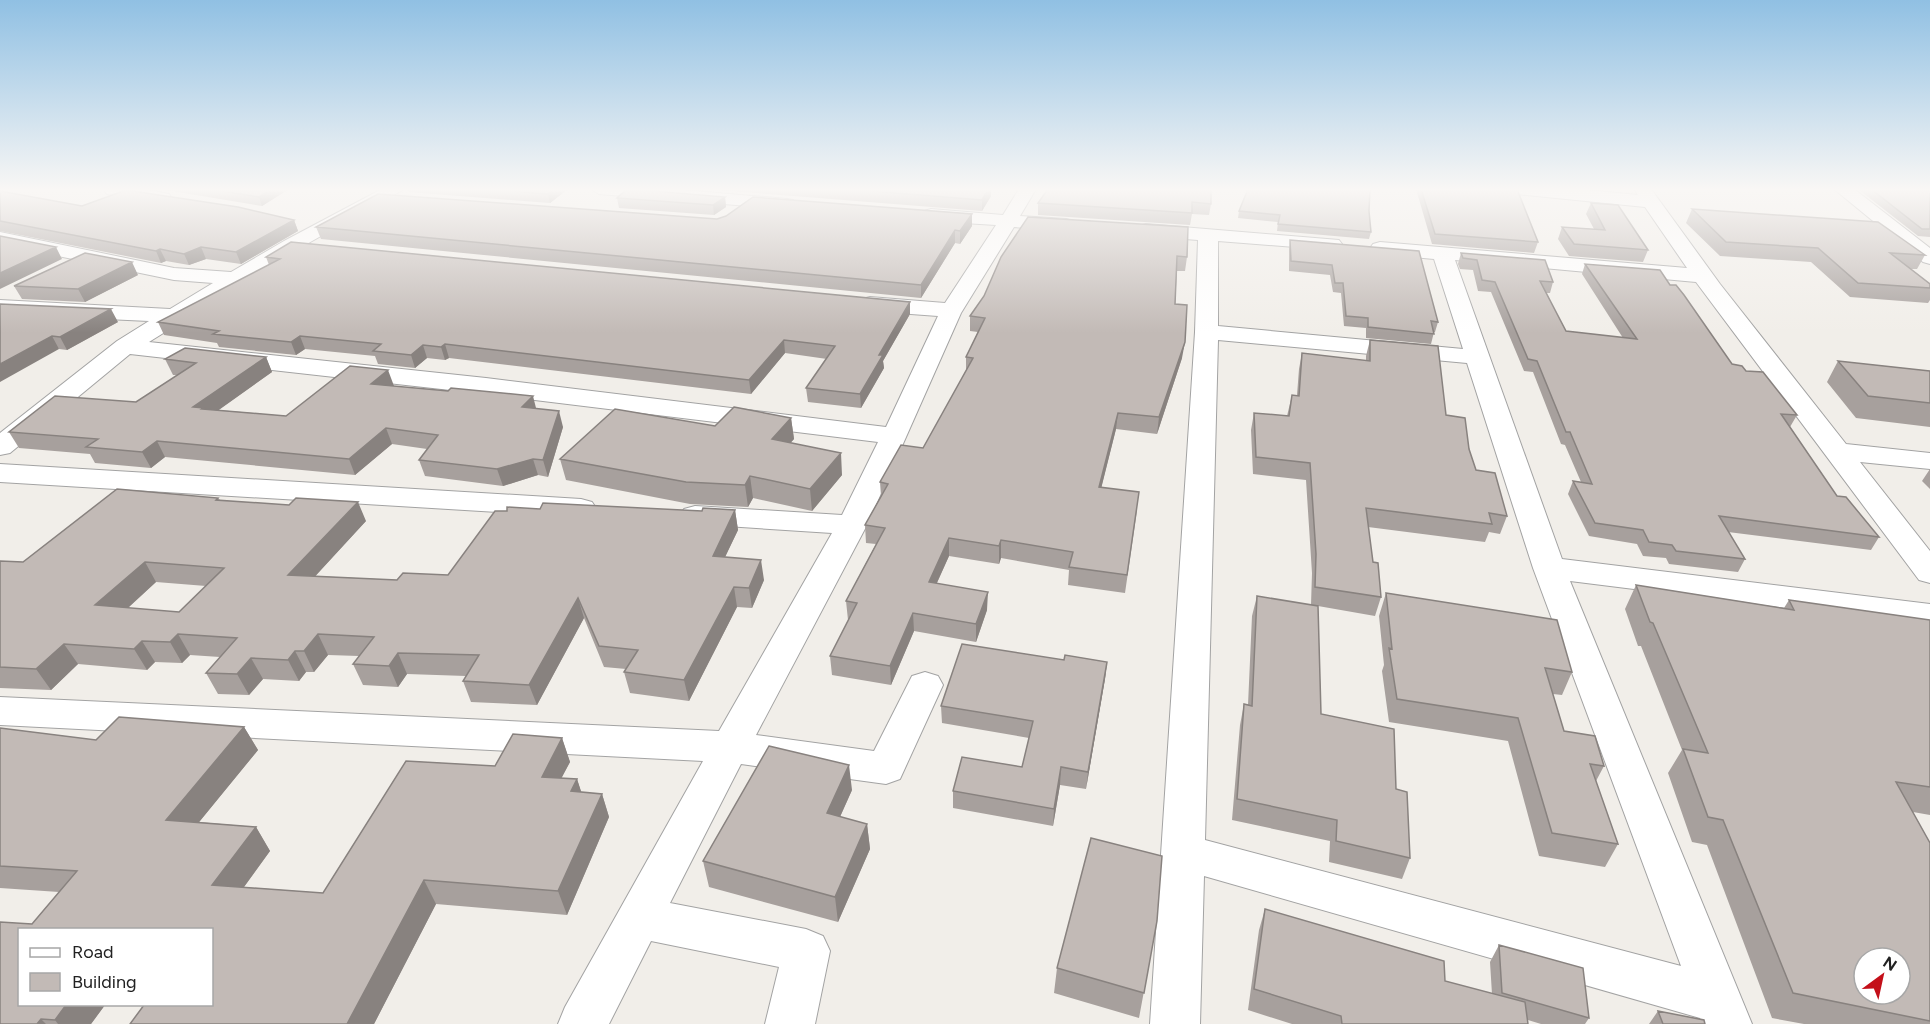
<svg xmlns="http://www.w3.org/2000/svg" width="1930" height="1024" font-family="Figtree,sans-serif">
<rect width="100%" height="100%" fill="#f1eee9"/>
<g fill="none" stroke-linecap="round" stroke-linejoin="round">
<g stroke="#a3a3a3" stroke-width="2">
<path id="street" d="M143,189L169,194L172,198L169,202L163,203L113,195L107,194L104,190Z
M382,189H404L298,249L149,342L486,378L886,427L938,316L870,311L862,309L859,304L862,299L870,297L945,303L996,225L931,221L924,219L922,215L924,211L931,209L1003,215L1019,189H1036L1020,216L1066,219L1073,221L1075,225L1073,229L1066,231L1014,227L961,313L867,525L756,735L874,751L912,676L925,672L938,676L943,685L900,779L886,784L741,764L670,903L806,929L823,936L830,951L815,1024H765L779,967L651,941L609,1024H558L565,1007L703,761L0,725V697L719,731L832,533L695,524L684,521L680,515L684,509L695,506L842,515L878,442L486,394L130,354L10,453L0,455V433L117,341L149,321L0,314V300L170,309L213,283L174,280L0,244V232L174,268L231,272L284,241Z
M591,189H671L787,199L793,200L796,204L793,208L787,209L599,194Z
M1509,189H1576L1638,195L1634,189H1651L1720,284L1846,444L1930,453V469L1860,462L1930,551V583L1919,580L1696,282L1455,260L1562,559L1930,604V626L1570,581L1752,1024H1702L1700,1018L1204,876L1200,1024H1150L1195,332L1198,240L1146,236L1139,234L1136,230L1139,226L1146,224L1339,240L1342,244L1339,248L1332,250L1218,241V326L1463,349L1434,259L1380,254L1373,252L1370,248L1373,244L1380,242L1687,268L1645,207L1517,194ZM1218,340L1467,363L1533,568L1681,966L1205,840Z
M1834,189H1854L1930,248V264L1923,262Z
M0,464L581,499L592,502L596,508L592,514L581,517L0,482Z"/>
</g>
<use href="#street" fill="#fff" fill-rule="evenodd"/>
</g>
<path fill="#a7a09d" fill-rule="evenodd" d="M160,189H289L262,206Z
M408,189H568L550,203L409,192Z
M706,189H991V196L982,211Z
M1048,189L1211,204L1209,215L1192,214L1190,225L1038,215V203Z
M1416,189H1517L1538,242L1534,253L1432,244Z
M1858,189H1930V237L1918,236Z
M0,191L82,206L294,220L298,231L241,264L206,259L189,265L166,261L161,263L0,231Z
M725,197L726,207L714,215L619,208L617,198Z
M1591,203L1648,250L1643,262L1569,256L1558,239L1562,227L1594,229L1586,214Z
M1692,209L1925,255L1917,269H1911L1930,284V300L1928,303L1850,297L1811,262L1720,256L1686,223Z
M1239,211H1369L1371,232L1369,239L1277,231L1278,222L1238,218Z
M1028,217L1187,257L1185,271H1177L1175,304L1182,358L1157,434L1116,429L1101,488L1137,510L1125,593L1068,585L1069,570L1001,558L999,564L949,556L937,583L987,610L976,642L914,631L891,685L832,675L830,656L849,620H848L846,601L876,544L866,543L865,525L881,496L880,482L923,448L966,372V357L978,332L970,331V316L984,296Z
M717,219L972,226L960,244L955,243L921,298L321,239L316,227Z
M1290,240L1438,322L1435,332H1434L1431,344L1366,338V328L1344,326L1341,293L1333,292L1330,275L1289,271V249Z
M1461,253L1553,282L1550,293H1546L1566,331L1623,338L1582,274L1585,264L1670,285L1732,364L1746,371L1797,415L1790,427L1837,496L1879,537L1871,550L1728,532L1745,559L1738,572L1669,564L1666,558L1643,556L1637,544L1589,536L1568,494L1573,481L1581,482L1565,445L1561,444L1533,372L1524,371L1491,292L1478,291L1473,270L1460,269L1458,264Z
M266,257L910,314L883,361L884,368L861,408L808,402L806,388L827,359L785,353L751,394L449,358L445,360L427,358L415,368L378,364L375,356L305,349L296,355L219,347L217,343L164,335L158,322L269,265Z
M138,275L85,302L22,299L14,286Z
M0,304L118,322L67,350L59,349Z
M1370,340L1446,415L1469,449L1476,470L1507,516L1500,534L1489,532L1485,542L1368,527L1373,562L1381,597L1375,616L1318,606L1321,714L1396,789L1410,858L1402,879L1329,862L1330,841L1232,820L1240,725L1244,704L1248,705L1252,616L1257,596L1311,605L1312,573L1306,480L1253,474L1251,430L1254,413L1287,416L1292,395H1297L1299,369L1302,353L1366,361V356Z
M266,357L272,372L218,410L286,416L394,386L536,408L563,427L548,477L538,475L503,486L425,476L419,460L427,449L392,444L355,475L165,457L151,468L95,463L90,454L19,448L9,432L136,402L178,375H173L165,359Z
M1838,361L1930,371V427L1856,418L1827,382Z
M791,418L794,439L790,443L842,475L812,511L753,498L748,507L690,504L566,480L560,459L715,426Z
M1930,469V489L1922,481Z
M218,498L220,500L366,521L315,576L397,580L448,575L507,511L540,509L702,511L735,510L738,530L725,557L764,580L752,608L737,607L689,701L630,693L624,672L626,669L604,667L584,618L537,705L471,702L463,681L466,676L407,674L398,687L363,685L353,664L359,656L328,655L314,672H306L299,681L263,679L249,695L218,694L206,673L220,657L190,655L182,663L155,662L147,670L78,664L51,690L0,688V561L23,562ZM156,582L206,586L179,612L128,608Z
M1636,585L1784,608L1789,600L1930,620V815L1913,812L1930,843V1024H1804L1772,1018L1707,845L1692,842L1668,773L1682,750L1641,646H1638L1625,609Z
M1386,593L1572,672L1562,695L1553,694L1564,731L1604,766L1596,781L1618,844L1605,867L1539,856L1508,741L1389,722L1382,671L1384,665L1379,616Z
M1064,660L1107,662L1105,679L1086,789L1060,785L1053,826L953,808V791L1022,767L1029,738L942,723L941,706Z
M119,717L244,727L258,750L199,822L256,827L270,851L244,887L323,893L406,761L495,766L513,734L562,738L570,762L561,778L577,779L581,792L602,794L609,817L567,915L436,904L374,1024H130L144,1005H212V930H20V1005H105L91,1024H0V922L32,924L59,892L0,888V728L96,740Z
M852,790L840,817L867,824L870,849L838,922L709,887L703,861Z
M1265,909L1445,981L1492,994L1490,962L1499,945L1589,1018L1585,1024H1541L1528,1020V1024H1292L1248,1010L1259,930Z
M1157,921L1139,1018L1054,993L1057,968Z
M1658,1011L1705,1024H1649Z"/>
<path fill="#88827f" d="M272,189H289L262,206L259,197Z
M554,189H568L550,203L548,194Z
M988,189H991V196L982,211V200Z
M725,197L726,207L714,215L713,205Z
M972,214V226L960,244V231Z
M294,220L298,231L241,264L236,252Z
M955,230V243L921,298V285Z
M56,247L62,259L0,289V273Z
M201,247L206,259L189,265L184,254Z
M160,249L166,261L161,263L156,251Z
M132,262L138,275L85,302L78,289Z
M910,302V314L883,361L884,368L861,408L860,394L879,355Z
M111,309L118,322L67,350L60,337Z
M52,336L59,349L0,382V364Z
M300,336L305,349L296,355L291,342Z
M784,340L785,353L751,394L749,380Z
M1185,342L1182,358L1157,434L1159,417Z
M445,344L449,358L445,360L441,347Z
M423,345L427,358L415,368L411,355Z
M266,357L272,372L209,417L193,407Z
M388,370L394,386L377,400L371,384Z
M533,396L537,412L522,407Z
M559,411L563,427L548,477L543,460Z
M1118,413L1116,429L1097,505L1099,487Z
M791,418L794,439L775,460L772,439Z
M386,428L392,444L355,475L349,459Z
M157,441L165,457L151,468L142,452Z
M841,453L842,475L812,511L810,489Z
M533,459L538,475L503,486L497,469Z
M750,476L753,498L748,507L745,485Z
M358,502L366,521L298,595L288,575Z
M735,510L738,530L716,576L713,556Z
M949,538V556L929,600V582Z
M1001,540V558L999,564V546Z
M761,560L764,580L752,608L749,588Z
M145,562L156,582L108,626L95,605Z
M734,587L737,607L689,701L684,680Z
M988,592L987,610L976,642V624Z
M578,598L584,618L537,705L529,685Z
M913,613L914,631L891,685L890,666Z
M178,634L190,655L182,663L170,642Z
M318,634L328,655L314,672L304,651Z
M142,641L155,662L147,670L134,649Z
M64,644L78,664L51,690L36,669Z
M295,651L306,672L299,681L288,660Z
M398,653L407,674L398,687L389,666Z
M251,658L263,679L249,695L237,674Z
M1107,662L1105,679L1086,789L1088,772Z
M244,727L258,750L182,843L166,820Z
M562,738L570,762L550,800L542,777Z
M849,765L852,790L830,839L827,813Z
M1061,767L1060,785L1053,826L1054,809Z
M577,779L585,803L571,791Z
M602,794L609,817L567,915L558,891Z
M867,824L870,849L838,922L835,897Z
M256,827L270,851L228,909L212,885Z
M424,880L436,904L374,1024H347Z
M66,1005H105L91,1024H58L55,1020Z
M41,1019L46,1024H37Z"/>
<path fill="#c2bab6" stroke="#88827f" stroke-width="1.5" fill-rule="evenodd" d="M210,189H272L259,197Z
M486,189H554L548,194Z
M627,189H630L725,197L713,205L617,198Z
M846,189H988L982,200Z
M1048,189H1211V204L1192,202V213L1038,203Z
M1248,189H1370L1369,211L1371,232L1278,224L1280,215L1239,211Z
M1421,189H1517L1538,242L1435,234Z
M1871,189H1930V229H1922Z
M126,190L238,207L294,220L236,252L201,247L184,254L160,249L156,251L0,221V191L82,206Z
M378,194L717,219L726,216L753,197L972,214L960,231L955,230L921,285L316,227Z
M1591,203L1618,205L1648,250L1574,244L1562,227L1605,230Z
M1692,209L1878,222L1925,255L1890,253L1930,284V288L1858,283L1818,248L1726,242Z
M1028,217L1188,227L1187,257L1177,256L1175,304L1187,305L1185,342L1159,417L1118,413L1099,487L1139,492L1127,575L1069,567L1073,552L1001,540L999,546L949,538L929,582L988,592L976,624L913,613L890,666L830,656L857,603L846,601L885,528L865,525L888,484L880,482L901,445L923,448L973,358L966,357L985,318L970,316L984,296L1001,257Z
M0,236L56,247L0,273Z
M1290,240L1419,251L1438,322L1431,321L1434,334L1368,327V318L1346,316L1343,283H1335L1332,265L1291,261Z
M291,242L910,302L879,355H883L860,394L806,388L835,346L784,340L749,380L445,344L441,347L423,345L411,355L373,351L381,344L300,336L291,342L213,334L219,331L158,322L280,259L266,257Z
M85,253L132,262L78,289L14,286Z
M1461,253L1545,260L1553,282L1540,281L1566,331L1637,339L1585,264L1660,270L1670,285H1676L1684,295L1732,364L1742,366L1746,371L1763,372L1778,391L1797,415L1781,414L1837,496L1846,497L1879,537L1719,516L1745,559L1676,551L1672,545L1649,542L1643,530L1595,523L1573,481L1592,484L1570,432H1566L1537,361L1528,359L1495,282L1482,280L1477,260L1463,258Z
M0,304L111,309L60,337L52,336L0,364Z
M1370,340L1438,346L1446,415L1465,418L1469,449L1476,470L1495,473L1507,516L1489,513L1492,524L1366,508L1373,562L1378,563L1381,597L1315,587L1316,554L1310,463L1256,457L1254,413L1289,416L1292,395L1299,396L1302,353L1370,361Z
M185,348L266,357L193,407L204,408L202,409L286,416L350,366L388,370L371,384L448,391L451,388L533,396L522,407L559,411L543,460L533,459L497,469L419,460L438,435L386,428L349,459L157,441L142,452L86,447L98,439L9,432L55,396L136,402L196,363L165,359Z
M1838,361L1930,371V403L1868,396Z
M734,407L791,418L772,439L841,453L810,489L750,476L745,485L686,482L560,459L615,409L715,426Z
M117,489L218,498L216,500L289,505L296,498L358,502L288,575L397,580L403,573L448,575L495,511H507V507L540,509L543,503L702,511L703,508L735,510L713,556L761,560L749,588L734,587L684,680L624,672L638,650L599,646L578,598L529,685L463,681L479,655L398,653L389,666L353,664L374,637L318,634L304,651H295L288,660L251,658L237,674L206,673L237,638L178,634L170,642L142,641L134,649L64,644L36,669L0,667V561L23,562ZM145,562L224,568L179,612L95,605Z
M1636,585L1794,610L1789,600L1930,620V787L1896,782L1930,843V1021L1793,993L1723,820L1708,817L1683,749L1708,753L1653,623L1650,622ZM1864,958H1900V994H1864Z
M1386,593L1557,620L1572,672L1545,668L1564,731L1595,736L1604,766L1590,764L1618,844L1552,833L1518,718L1397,699L1389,648L1392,649Z
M1257,596L1318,606L1321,714L1394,729L1396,789L1407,792L1410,858L1336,841L1337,820L1237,799L1244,704L1252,706Z
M962,644L1064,660L1065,655L1107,662L1088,772L1061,767L1054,809L953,791L962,757L1022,767L1033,721L941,706Z
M119,717L244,727L166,820L256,827L212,885L323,893L406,761L495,766L513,734L562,738L542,777L577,779L571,791L602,794L558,891L424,880L347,1024H130L144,1005H212V930H20V1005H66L55,1020L41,1019L37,1024H0V922L32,924L77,871L0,866V728L96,740Z
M769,746L849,765L827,813L867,824L835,897L703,861Z
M1091,838L1162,856L1157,921L1144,993L1057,968Z
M1265,909L1444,961L1445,981L1525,1002L1528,1024H1342L1341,1016L1254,989Z
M1499,945L1583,968L1589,1018L1502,993Z
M1658,1011L1704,1020L1705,1024H1663Z"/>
<linearGradient id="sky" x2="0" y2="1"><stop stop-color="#90c0e3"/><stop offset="0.57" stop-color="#f9f7f5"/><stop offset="1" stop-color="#f9f7f5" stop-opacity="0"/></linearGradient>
<rect width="1930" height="333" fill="url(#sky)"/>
<rect x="18" y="928" width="195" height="78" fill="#ffffff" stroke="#a7a7a7" stroke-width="1.5"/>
<rect x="30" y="948" width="30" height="9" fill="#ffffff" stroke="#a7a7a7" stroke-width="1.5"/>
<text x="72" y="958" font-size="18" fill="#222222">Road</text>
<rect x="30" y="973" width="30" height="18" fill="#c2bab6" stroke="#a7a7a7" stroke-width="1.5"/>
<text x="72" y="988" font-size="18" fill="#222222">Building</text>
<g transform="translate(1882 976) rotate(33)"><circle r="28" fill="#ffffff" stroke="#a7a7a7" stroke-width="1.5"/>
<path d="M0-4.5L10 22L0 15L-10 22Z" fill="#c40f19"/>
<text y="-9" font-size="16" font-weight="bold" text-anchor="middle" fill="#222222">N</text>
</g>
</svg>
